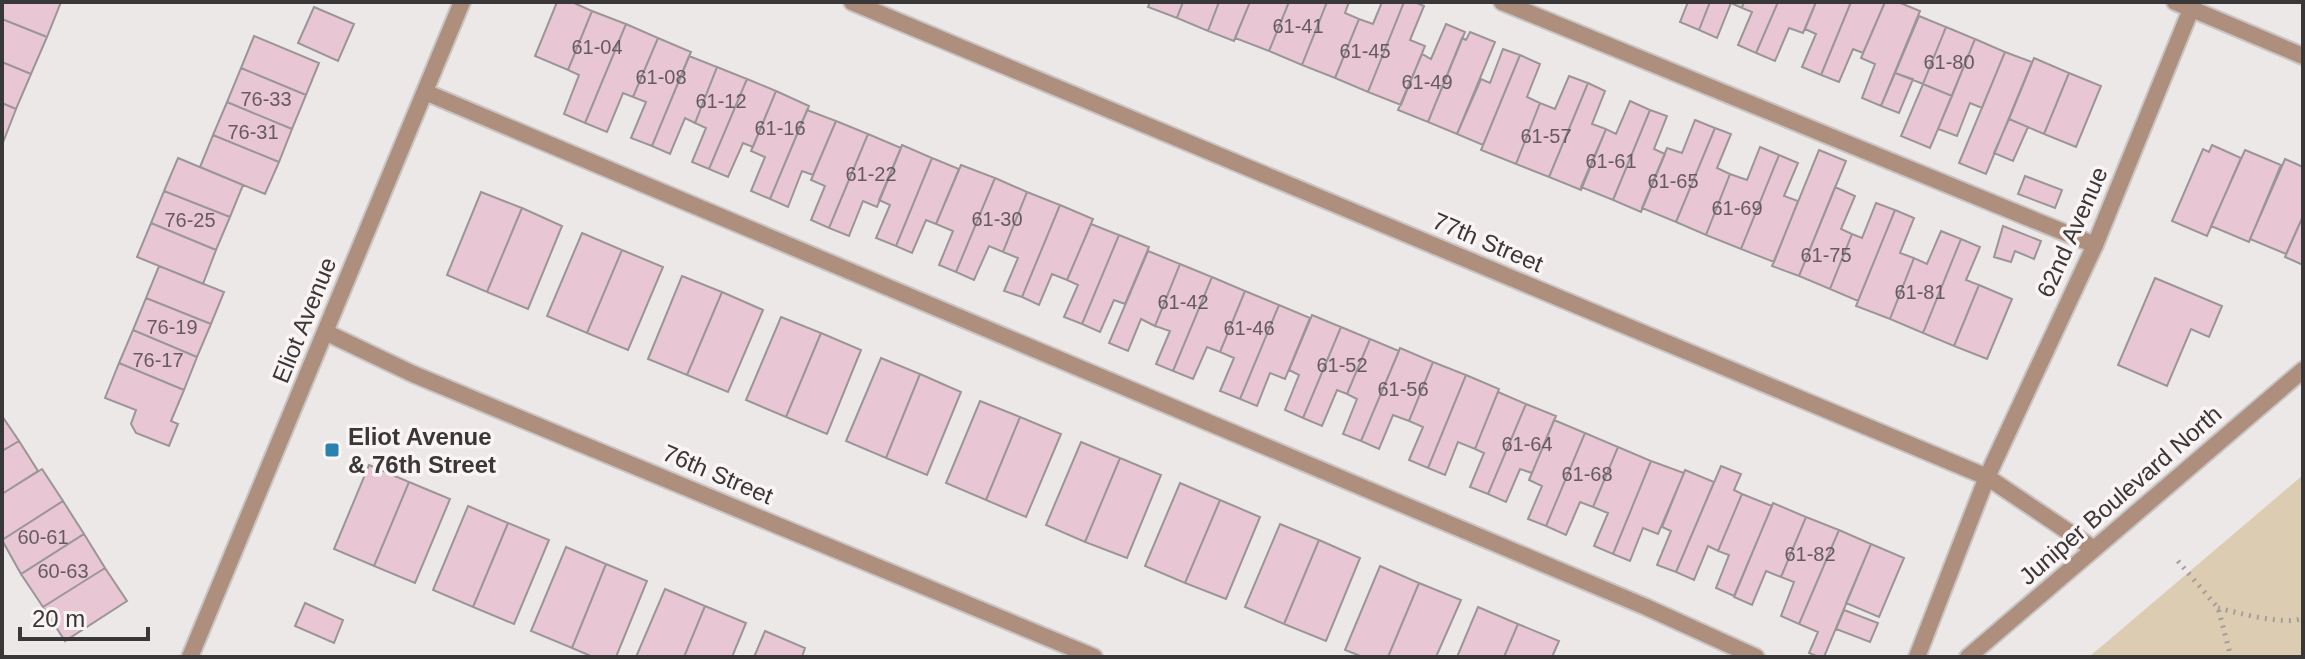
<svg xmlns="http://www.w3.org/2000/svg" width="2305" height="659" font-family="Helvetica,sans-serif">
<rect width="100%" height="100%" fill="#ece8e7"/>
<path fill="#dcccb1" d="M2303,475V657H2089Z"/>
<path fill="#e8c6d3" stroke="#9a9697" stroke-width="2" d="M2,2H61L47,37L2,19Z
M557,2H572L592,11L568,70L535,56Z
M1150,2H1183L1177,18L1148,7Z
M1183,2H1219L1208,31L1177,18Z
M1219,2H1250L1234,41L1208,31Z
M1250,2H1289L1269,51L1235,38Z
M1289,2H1327L1302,65L1269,51Z
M1327,2H1349L1345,13L1359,19L1335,78L1302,65Z
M1382,2H1404L1368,92L1335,78L1359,19L1373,24Z
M1404,2H1415L1424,6L1410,40L1425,46L1401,105L1368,92Z
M1688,2H1710L1699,30L1680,22Z
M1710,2H1744L1742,8L1731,3L1717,38L1699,30Z
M1744,2H1778L1756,53L1738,45L1752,12L1742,8Z
M1778,2H1816L1803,33L1789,28L1775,61L1756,53Z
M1816,2H1851L1821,75L1802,67L1816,34L1805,29Z
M1851,2H1885L1863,53L1853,49L1839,82L1821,75Z
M1885,2H1898L1920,11L1881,106L1862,98L1875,64L1861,58Z
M314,7L354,24L338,61L298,43Z
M592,11L626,24L585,123L564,114L579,75L568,70Z
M1919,16L1946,27L1923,84L1895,73Z
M2,19L47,37L31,74L2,62Z
M626,24L658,38L633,97L623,93L607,132L585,123Z
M1446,24L1465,32L1428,122L1398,110L1422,54L1431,59Z
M1946,27L1975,39L1952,96L1923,84Z
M1470,32L1495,42L1457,134L1428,122L1462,38L1466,40Z
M254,36L319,63L306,95L241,68Z
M658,38L691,52L652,146L631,138L646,102L633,97Z
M1975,39L2005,52L1982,108L1970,103L1957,136L1938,129Z
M1503,49L1520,55L1483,145L1457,134L1481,79L1490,83Z
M2005,52L2032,62L1986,174L1959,163Z
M1520,55L1540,64L1527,97L1540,103L1516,164L1481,150Z
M689,56L717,67L695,123L685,118L670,154L652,146Z
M2034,58L2069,73L2044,134L2009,119Z
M2,62L31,74L16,109L2,103Z
M717,67L747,79L709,169L692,162L706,128L695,123Z
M241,68L306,95L292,129L227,102Z
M1895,73L1913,79L1899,113L1881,106Z
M2069,73L2101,86L2076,147L2044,134Z
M1569,76L1588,83L1549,177L1516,164L1540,103L1555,109Z
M747,79L776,91L753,147L743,143L728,177L709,169Z
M1588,83L1605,91L1592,124L1606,129L1581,190L1549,177Z
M1923,84L1952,96L1930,148L1901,136Z
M776,91L809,106L770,199L751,191L765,157L751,151Z
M1630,101L1650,110L1613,200L1581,187L1606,129L1616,134Z
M227,102L292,129L279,162L213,135Z
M2,103L16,109L2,145Z
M807,110L836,121L813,175L802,171L788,207L770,199Z
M1650,110L1667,116L1654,149L1665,154L1641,212L1613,200Z
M2009,119L2028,127L2013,161L1994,153Z
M1695,120L1715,128L1676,222L1642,208L1667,148L1682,153Z
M836,121L868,134L829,228L811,220L825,186L811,180Z
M1715,128L1731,134L1717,168L1730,174L1706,235L1676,222Z
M868,134L901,148L877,207L863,201L849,236L829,228Z
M213,135L279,162L265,194L200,167Z
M902,145L932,158L896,246L876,238L890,205L879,200Z
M2212,145L2241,158L2207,236L2172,221L2203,149L2209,152Z
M1760,147L1779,155L1741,249L1706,235L1730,174L1747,180Z
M1819,150L1846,161L1799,276L1772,266Z
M2245,150L2281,165L2249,242L2211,226Z
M1779,155L1798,163L1784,196L1798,201L1774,262L1741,249Z
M178,158L243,185L230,217L164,191Z
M932,158L959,169L936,224L926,220L912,253L896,246Z
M2285,159L2303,167V216L2286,254L2250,239Z
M961,165L995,178L956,272L939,265L953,231L936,224Z
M2025,176L2062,190L2055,208L2018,194Z
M995,178L1027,192L1003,252L989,246L974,280L956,272Z
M1835,187L1855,196L1841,229L1852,234L1830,289L1799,276Z
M164,191L230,217L216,250L151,223Z
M481,192L522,208L487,292L447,275Z
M1027,192L1060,205L1022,297L1004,291L1018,258L1003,252Z
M1876,203L1895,210L1858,301L1830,289L1852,234L1862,238Z
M1060,205L1093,219L1067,280L1052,274L1039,305L1022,297Z
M522,208L562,226L528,309L487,292Z
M1895,210L1914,218L1900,253L1914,258L1890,319L1856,306Z
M2303,216V265L2285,257Z
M151,223L216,250L203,284L137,257Z
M1091,224L1119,235L1082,324L1064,317L1078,285L1067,280Z
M2003,226L2041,241L2034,259L2015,251L2011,262L1994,257Z
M1941,231L1961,239L1923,333L1890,319L1914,258L1927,264Z
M582,233L622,250L587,333L547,316Z
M1119,235L1149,247L1125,304L1114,300L1100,332L1082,324Z
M1961,239L1980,247L1966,280L1979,285L1954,346L1923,333Z
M622,250L663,267L628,350L587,333Z
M1148,251L1180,264L1155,326L1141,319L1128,351L1109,343Z
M1180,264L1212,277L1173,371L1156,364L1170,331L1155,326Z
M159,266L224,292L211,324L146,298Z
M682,276L722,292L687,375L648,359Z
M1212,277L1245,291L1220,352L1207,347L1193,379L1173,371Z
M2155,278L2222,306L2209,337L2191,329L2167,386L2118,365Z
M1979,285L2012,299L1987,359L1954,346Z
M1245,291L1279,305L1240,399L1220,391L1234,358L1220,352Z
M722,292L763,310L728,392L687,375Z
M146,298L211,324L197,357L133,330Z
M1279,305L1310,318L1285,379L1270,373L1257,406L1240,399Z
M1312,315L1341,327L1303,418L1285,410L1299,375L1289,370Z
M781,317L821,333L786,417L746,400Z
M1341,327L1370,339L1347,394L1337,390L1322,426L1303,418Z
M133,330L197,357L184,390L119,363Z
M821,333L861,350L827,434L786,417Z
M1370,339L1399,351L1361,441L1343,434L1357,399L1347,394Z
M1400,348L1433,362L1409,421L1393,415L1379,449L1361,441Z
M881,358L920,374L886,458L846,441Z
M1433,362L1466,375L1428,468L1409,460L1423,427L1409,421Z
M119,363L184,390L171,421L178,424L169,446L136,433L131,424L136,410L105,398Z
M920,374L961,392L927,475L886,458Z
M1466,375L1499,389L1475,449L1458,442L1445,475L1428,468Z
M1498,392L1526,404L1488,494L1470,487L1484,453L1475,449Z
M980,401L1020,417L986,500L946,483Z
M1526,404L1556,416L1532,473L1520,469L1506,502L1488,494Z
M2,416L19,441L2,451Z
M1020,417L1061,434L1026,517L986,500Z
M1554,420L1585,433L1546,526L1528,519L1542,486L1529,480Z
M1585,433L1618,447L1593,507L1580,502L1566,535L1546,526Z
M19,441L38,471L2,494V451Z
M1081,442L1120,458L1085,542L1046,525Z
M1618,447L1651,461L1613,554L1594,546L1608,513L1593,507Z
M1120,458L1161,475L1127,558L1085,542Z
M1651,461L1684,473L1658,534L1643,528L1630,561L1613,554Z
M369,465L409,482L374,566L334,549Z
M1721,466L1741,474L1734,490L1742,494L1718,551L1708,546L1694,580L1676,572Z
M42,469L63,501L2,540V494Z
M1685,470L1714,482L1676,572L1657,565L1671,531L1662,527Z
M409,482L450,499L415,583L374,566Z
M1180,483L1220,500L1185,583L1145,566Z
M1742,494L1772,506L1734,596L1716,588L1729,555L1718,551Z
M1220,500L1260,517L1226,599L1185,583Z
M63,501L84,534L21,574L2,540Z
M1773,503L1806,517L1781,577L1766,571L1752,605L1734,597Z
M468,506L508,523L473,607L433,590Z
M1806,517L1839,530L1799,624L1781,616L1794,582L1781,577Z
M508,523L549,540L514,624L473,607Z
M1280,524L1319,540L1284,624L1245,607Z
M1839,530L1871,544L1824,657H1819L1809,653L1818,632L1799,624Z
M84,534L105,568L43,607L21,574Z
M1319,540L1360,558L1326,641L1284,624Z
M1871,544L1904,558L1879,617L1846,603Z
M566,547L606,564L572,648L531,631Z
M606,564L647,581L616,657H593L572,648Z
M1380,566L1419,583L1388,657H1363L1345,650Z
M105,568L127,601L65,641L43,607Z
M1419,583L1461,600L1436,657H1388Z
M665,589L705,606L684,657H636Z
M305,603L343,620L334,643L295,626Z
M705,606L746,623L732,657H684Z
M1478,607L1518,624L1504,657H1457Z
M1844,610L1878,623L1870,642L1836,629Z
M1518,624L1559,641L1552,657H1504Z
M765,631L805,648L802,657H754Z"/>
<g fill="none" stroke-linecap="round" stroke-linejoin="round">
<g stroke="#c8c5c4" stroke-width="20">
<path id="lane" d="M1502,2L2095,245
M425,92L1646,607L1756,657"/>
</g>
<g stroke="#c8c5c4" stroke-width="20">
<path id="street" d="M852,2L1987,477L2094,549
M2175,2L2303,56
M325,332L413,374L1094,657
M190,657L462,2
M1917,657L1987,477L2095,245L2194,2
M1968,657L2303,370"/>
</g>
<path stroke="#a39f9f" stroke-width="5" stroke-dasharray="2 6" stroke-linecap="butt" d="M2178,561L2218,608L2231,657
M2218,608C2239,613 2284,626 2303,618"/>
<use href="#lane" stroke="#ae8f7d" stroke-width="16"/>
<use href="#street" stroke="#ae8f7d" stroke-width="16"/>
</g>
<rect fill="#2b82b1" stroke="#faf5f4" stroke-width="3" x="324" y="442" width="16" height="16" rx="4"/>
<g text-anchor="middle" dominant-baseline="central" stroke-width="7" stroke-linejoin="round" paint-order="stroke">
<g font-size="20" fill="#655b5e">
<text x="1298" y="26">61-41</text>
<text x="597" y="47">61-04</text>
<text x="1365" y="51">61-45</text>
<text x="1949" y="62">61-80</text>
<text x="661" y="77">61-08</text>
<text x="1427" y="82">61-49</text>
<text x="266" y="99">76-33</text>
<text x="721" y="101">61-12</text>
<text x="780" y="128">61-16</text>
<text x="253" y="132">76-31</text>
<text x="1546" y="136">61-57</text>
<text x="1611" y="161">61-61</text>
<text x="871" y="174">61-22</text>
<text x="1673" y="181">61-65</text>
<text x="1737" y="208">61-69</text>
<text x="997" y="219">61-30</text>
<text x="190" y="220">76-25</text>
<text x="1826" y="255">61-75</text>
<text x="1920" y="292">61-81</text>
<text x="1183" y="302">61-42</text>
<text x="172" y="327">76-19</text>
<text x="1249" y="328">61-46</text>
<text x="158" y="360">76-17</text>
<text x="1342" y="365">61-52</text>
<text x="1403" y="389">61-56</text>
<text x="1527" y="444">61-64</text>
<text x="1587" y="474">61-68</text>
<text x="43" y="537">60-61</text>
<text x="1810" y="554">61-82</text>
<text x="63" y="571">60-63</text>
</g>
<g font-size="24" fill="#393737" stroke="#faf5f4">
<text transform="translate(2072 232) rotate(-66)">62nd Avenue</text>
<text transform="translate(1488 242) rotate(23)">77th Street</text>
<text transform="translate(304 320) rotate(-68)">Eliot Avenue</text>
<text transform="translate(718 474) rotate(23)">76th Street</text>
<text transform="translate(2120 495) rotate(-41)">Juniper Boulevard North</text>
</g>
<g font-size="24" font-weight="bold" fill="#393737" stroke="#faf5f4" text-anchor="start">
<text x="348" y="436">Eliot Avenue<tspan x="348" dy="28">&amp; 76th Street</tspan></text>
</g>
</g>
<rect width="2305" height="659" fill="none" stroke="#393737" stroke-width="8"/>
<path d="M20 627v12h128v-12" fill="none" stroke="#393737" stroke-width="4"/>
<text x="32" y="627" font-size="24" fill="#393737" stroke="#faf5f4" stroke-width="6" paint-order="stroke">20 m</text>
</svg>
